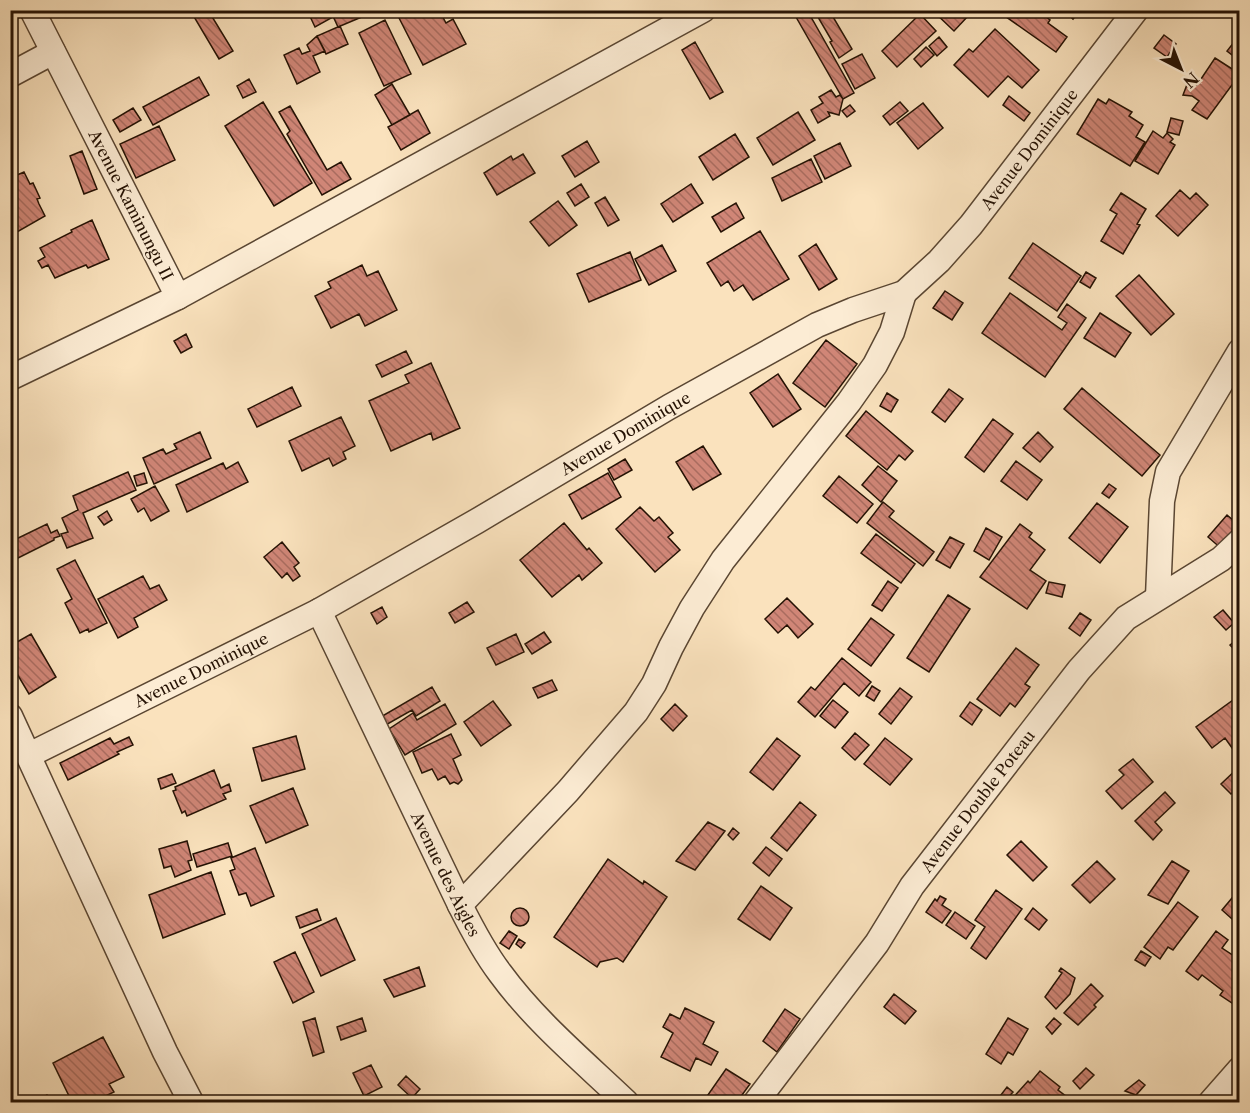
<svg xmlns="http://www.w3.org/2000/svg" width="1250" height="1113" font-family="'Libre Caslon Text',serif">
<defs>
<pattern id="building-back-hatch" width="6" height="6" patternUnits="userSpaceOnUse" patternTransform="scale(1.5)"><rect width="6" height="6" fill="#d08677"/><path d="M-1 5l2 2M0 0l6 6M5-1l2 2" fill="none" stroke="#a96c5f"/></pattern>
</defs>
<rect width="100%" height="100%" fill="#fae2bd"/>
<filter id="stains"><feTurbulence type="fractalNoise" baseFrequency=".00333" numOctaves="4"/><feColorMatrix values="0 0 0 0 .2 0 0 0 0 .09 0 0 0 0 .02 0 0 0 .5 -.17"/></filter>
<radialGradient id="worn" r=".72"><stop offset=".6" stop-color="#630" stop-opacity="0"/><stop offset="1" stop-color="#630" stop-opacity=".3"/></radialGradient>
<path fill="url(#building-back-hatch)" stroke="#251204" stroke-width="1.5" d="M190,10H208L233,51L219,59Z
M307,10H330L333,17L315,27Z
M339,10H362L364,16L338,27L332,14Z
M399,10H439L446,23L453,19L466,44L423,65L396,12Z
M792,10H807L854,93L843,99Z
M818,10H829L852,49L839,58L830,42L832,41L815,12Z
M932,10H964L969,15L954,31Z
M1005,10H1028L1030,12L1037,10L1050,20L1048,23L1067,37L1056,52L1002,14Z
M1064,10H1080L1073,19Z
M920,14L936,31L897,67L882,51Z
M385,20L411,74L384,86L359,33Z
M340,26L348,44L326,54L317,36Z
M995,29L1039,70L1022,88L1008,76L988,97L954,65L969,49L973,52Z
M1164,35L1176,44L1167,57L1154,48Z
M317,36L325,51L313,56L320,72L297,84L284,55L299,48L302,54L310,51L307,45Z
M939,37L947,47L937,56L929,46Z
M1238,37L1240,38V61L1227,51Z
M695,42L723,92L710,99L682,50Z
M926,47L934,55L921,67L914,59Z
M862,54L875,78L855,89L842,64Z
M1215,58L1240,74L1207,119L1192,110L1199,101L1192,96L1183,95L1188,82L1197,85Z
M199,77L209,95L153,125L143,107Z
M249,79L256,92L243,98L237,86Z
M392,84L410,115L392,125L375,95Z
M831,90L836,97L840,95L843,99L839,115L828,112L830,116L818,123L811,110L823,103L819,97Z
M1009,96L1030,113L1024,121L1003,105Z
M1098,99L1106,104L1109,99L1132,112L1129,116L1143,125L1136,137L1145,142L1130,166L1077,134Z
M263,102L312,183L274,206L225,126Z
M900,102L908,111L890,125L883,116Z
M923,103L943,128L918,149L897,123Z
M850,105L855,111L847,117L842,111Z
M290,106L327,170L341,162L351,179L322,195L287,134L290,131L279,112Z
M133,108L141,120L120,132L113,120Z
M418,110L430,133L401,150L388,127Z
M798,112L815,140L773,165L757,138Z
M1171,118L1183,121L1179,135L1167,132Z
M159,126L175,160L136,178L120,144Z
M1153,131L1163,138L1167,133L1173,139L1170,142L1175,145L1158,174L1135,161Z
M735,134L749,157L713,180L699,157Z
M587,141L599,162L575,177L562,156Z
M840,143L851,166L825,179L814,156Z
M82,151L97,189L84,194L70,156Z
M523,154L535,173L497,195L484,173L511,156L513,160Z
M811,159L822,182L782,201L772,178Z
M24,172L30,184L33,183L40,198L37,199L39,204L45,216L17,232L10,220V178Z
M581,184L589,197L575,206L567,193Z
M691,184L703,203L673,222L661,204Z
M1180,190L1190,199L1196,193L1208,205L1178,236L1156,216Z
M1121,193L1146,209L1137,224L1140,225L1123,254L1101,241L1117,214L1110,210Z
M605,197L619,220L608,226L595,203Z
M558,201L577,225L549,246L530,222Z
M736,203L744,218L721,232L712,217Z
M92,220L109,259L88,268L86,265L71,271L55,278L48,265L42,268L38,261L45,257L40,248L72,232L71,230Z
M760,231L789,279L753,300L743,285L734,291L728,281L721,286L707,263Z
M1033,243L1081,276L1057,311L1009,278Z
M816,244L837,279L819,290L799,256Z
M662,245L676,271L649,285L635,259Z
M630,252L641,280L589,302L577,274Z
M362,265L367,276L378,271L397,310L365,326L359,314L331,328L315,296L331,288L328,282Z
M1086,272L1096,278L1090,288L1080,282Z
M1139,275L1174,314L1151,335L1116,296Z
M945,291L963,303L952,320L933,308Z
M1010,293L1062,330L1067,323L1058,317L1067,304L1086,318L1045,377L982,333Z
M1100,313L1131,333L1115,357L1084,338Z
M186,334L192,347L181,353L174,341Z
M826,340L857,364L825,407L793,383Z
M406,351L412,363L382,377L376,365Z
M431,363L460,428L433,440L431,433L391,451L369,401L409,383L405,375Z
M778,374L801,409L773,427L750,393Z
M292,387L301,406L257,427L248,409Z
M1082,388L1160,455L1142,476L1064,409Z
M949,389L963,399L945,422L932,412Z
M887,393L898,400L891,412L880,406Z
M866,411L913,451L905,460L899,455L887,470L846,436Z
M341,417L355,446L343,452L346,459L333,466L329,458L302,471L289,441Z
M993,419L1013,434L984,472L965,457Z
M200,432L211,458L154,484L143,458L163,449L166,454L177,449L174,444Z
M1038,432L1053,447L1040,462L1023,448Z
M703,446L721,474L693,490L676,462Z
M625,459L632,470L614,480L608,469Z
M1016,461L1042,480L1027,500L1001,481Z
M238,462L248,482L187,512L176,485L223,463L226,469Z
M878,466L897,481L881,502L862,485Z
M128,472L136,490L83,513L93,538L67,548L61,534L68,532L62,518L78,510L73,496Z
M144,473L147,483L137,486L134,476Z
M608,473L621,497L582,519L569,495Z
M839,476L873,504L857,523L823,496Z
M1109,484L1116,489L1109,498L1102,493Z
M155,486L169,511L151,521L144,508L138,512L131,499Z
M883,502L894,511L889,517L934,552L923,566L867,523Z
M1097,503L1128,527L1100,563L1069,538Z
M640,507L654,521L659,517L673,533L668,537L680,550L655,572L616,529Z
M107,511L112,520L104,525L98,517Z
M1227,515L1240,526V531L1223,550L1208,537Z
M564,523L587,550L589,548L602,563L582,580L579,575L552,597L520,560Z
M47,524L51,533L57,530L60,536L54,538V540L10,562V542Z
M1020,524L1032,533L1029,537L1045,550L1030,570L1046,581L1027,609L980,577Z
M986,528L1002,537L989,560L974,551Z
M876,534L915,564L901,583L861,553Z
M950,537L964,544L950,568L936,560Z
M282,542L299,563L294,567L300,576L293,581L287,573L282,578L264,557Z
M75,560L107,623L89,632L88,629L80,633L65,603L72,599L57,569Z
M143,576L150,589L159,585L167,600L134,618L138,627L118,638L98,599Z
M888,581L898,588L882,611L872,605Z
M1049,582L1065,585L1062,597L1046,593Z
M948,595L970,609L929,672L907,658Z
M787,598L813,624L798,638L787,625L778,633L765,619Z
M467,602L474,612L455,623L449,613Z
M382,607L387,617L377,624L371,613Z
M1223,610L1234,623L1226,630L1214,617Z
M1080,613L1091,620L1080,636L1069,628Z
M871,618L894,635L871,666L848,649Z
M544,632L551,642L532,654L525,644Z
M31,634L56,677L29,694L10,662V646Z
M516,634L524,652L496,665L487,648Z
M1240,637V655L1230,645Z
M1016,648L1039,665L1025,684L1030,687L1015,707L1010,703L1000,716L977,699Z
M842,658L871,682L859,696L844,683L815,717L798,702L811,687L815,690Z
M552,680L557,690L538,698L533,688Z
M872,686L880,691L874,701L866,696Z
M432,687L440,701L416,716L412,710L384,726L379,718Z
M900,688L912,697L891,724L879,714Z
M1240,695V753L1237,755L1225,738L1212,748L1196,727Z
M833,700L848,712L835,728L820,716Z
M493,701L511,725L481,746L464,722Z
M970,702L982,710L972,725L960,716Z
M445,704L456,724L405,755L389,729L413,713L417,720Z
M675,704L687,716L673,731L661,719Z
M855,733L869,745L855,760L842,748Z
M451,734L461,755L453,759L462,780L458,784L454,782L450,784L445,776L438,780L432,769L422,773L413,752Z
M296,736L305,769L262,781L253,748Z
M129,737L133,745L117,752L119,754L68,780L60,763L110,738L114,744Z
M777,738L800,756L773,790L750,772Z
M885,738L912,759L890,785L864,764Z
M1133,759L1153,782L1122,809L1106,791L1124,775L1119,770Z
M1240,766V786L1231,794L1221,784Z
M214,770L221,788L229,784L231,791L223,794L226,799L187,816L185,811L182,813L173,791L176,790L175,787Z
M172,774L176,783L161,789L158,779Z
M293,788L308,825L266,843L250,806Z
M1165,792L1175,803L1155,822L1162,830L1153,840L1135,821Z
M800,802L816,815L787,851L771,838Z
M708,822L725,831L695,870L676,861Z
M733,828L739,833L733,840L728,835Z
M187,841L192,860L188,861L191,870L175,877L171,866L164,868L159,849Z
M1021,841L1047,867L1033,881L1007,855Z
M228,843L232,856L197,867L193,854Z
M766,847L782,859L769,876L753,863Z
M255,848L274,896L251,906L246,893L239,895L230,871L235,869L231,858Z
M608,859L643,884L644,881L667,897L623,962L617,958L600,962L597,967L554,937Z
M1097,861L1115,879L1090,903L1072,885Z
M1172,861L1189,871L1168,904L1148,895Z
M211,872L225,914L163,938L149,895Z
M761,886L792,908L770,940L738,919Z
M996,890L1022,909L986,959L971,948L985,927L975,920Z
M1237,892L1240,894V926L1222,910Z
M940,896L946,899L942,905L951,911L942,923L926,912L935,899L937,901Z
M1178,902L1198,917L1173,950L1168,947L1160,959L1144,947Z
M511 917a9 9 0 1 1 18 0a9 9 0 1 1-18 0Z
M1033,908L1047,920L1039,930L1025,919Z
M317,909L321,920L300,928L296,917Z
M955,912L975,926L966,939L946,925Z
M336,918L355,960L321,976L302,934Z
M509,931L517,936L509,949L500,943Z
M1216,931L1228,940L1222,948L1240,960V999L1235,1005L1220,995L1223,991L1202,975L1198,980L1186,971Z
M519,939L525,943L521,948L516,944Z
M1141,951L1151,957L1145,966L1135,960Z
M295,952L314,992L293,1003L274,962Z
M419,967L425,986L394,997L384,980Z
M1061,968L1075,978L1070,994L1056,1009L1045,997L1062,973L1059,971Z
M1091,984L1103,996L1094,1005L1096,1007L1078,1025L1064,1013Z
M894,994L916,1011L905,1024L884,1007Z
M685,1008L714,1022L703,1044L718,1052L711,1065L696,1058L690,1071L661,1057L673,1033L663,1027L670,1014L680,1019Z
M785,1009L800,1019L777,1052L763,1041Z
M315,1018L324,1052L313,1056L303,1022Z
M362,1018L366,1031L341,1040L337,1027Z
M1008,1018L1028,1029L1013,1055L1008,1052L1001,1064L986,1054Z
M1054,1018L1061,1024L1052,1034L1046,1027Z
M103,1037L124,1077L109,1084L114,1092L93,1102H81L79,1100L72,1102L53,1063Z
M371,1065L382,1087L364,1096L353,1073Z
M1086,1068L1094,1075L1080,1089L1073,1081Z
M726,1069L750,1084L737,1102H703Z
M1040,1071L1060,1087L1058,1090L1067,1097L1063,1102H1013L1011,1100L1028,1081L1030,1083Z
M406,1076L420,1089L412,1098L398,1085Z
M1139,1080L1145,1085L1136,1095L1125,1091Z
M1007,1087L1013,1092L1004,1102H1000L997,1100Z
M47,1095L51,1102H34Z"/>
<g fill="none" stroke-linecap="round" stroke-linejoin="round">
<g stroke="#5a4632" stroke-width="27">
<g id="minor">
<path d="M10,75L53,52"/>
<path d="M178,297L703,10"/>
<path d="M10,378L178,297L32,10"/>
<path d="M1158,597L1162,501L1168,472L1240,351"/>
<path id="s1" d="M319,611L460,905C472,929 484,952 500,973C535,1021 583,1061 626,1102"/>
<path d="M10,716L165,1052L191,1102"/>
<path id="s2" d="M29,755L319,611L477,521L669,407L817,325L853,310L904,293L939,261L971,225L1136,10"/>
<path d="M460,905L568,791L636,712L654,684L671,647L692,608L723,560L849,402L875,365L892,332L904,293"/>
<path id="s3" d="M756,1102L877,943L912,886L1079,670L1126,618L1221,559L1240,541"/>
<path d="M1211,1102L1240,1069"/>
</g>
</g>
<use href="#minor" stroke="#fcecd4" stroke-width="24"/>
</g>
<g text-anchor="middle" dominant-baseline="central" stroke-width="4.5" stroke-linejoin="round" paint-order="stroke">
<g font-size="16" fill="#251204" stroke="#fcecd4">
<text stroke="none"><textPath href="#s2" startOffset="1182">Avenue Dominique</textPath></text>
<text transform="translate(131 205) rotate(63)">Avenue Kaminungu II</text>
<text stroke="none"><textPath href="#s2" startOffset="678">Avenue Dominique</textPath></text>
<text stroke="none"><textPath href="#s2" startOffset="192">Avenue Dominique</textPath></text>
<text stroke="none"><textPath href="#s3" startOffset="374">Avenue Double Poteau</textPath></text>
<text stroke="none"><textPath href="#s1" startOffset="292">Avenue des Aigles</textPath></text>
</g>
</g>
<rect width="1250" height="1113" fill="none" stroke="#fae2bd" stroke-width="36"/>
<rect x="12" y="12" width="1226" height="1089" fill="none" stroke="#251204" stroke-width="3"/>
<rect x="18" y="18" width="1214" height="1077" fill="none" stroke="#251204" stroke-width="1.5"/>
<g transform="translate(1181 69) rotate(138)" stroke="#fcecd4" stroke-width="4.5" paint-order="stroke">
<path d="M0-4.5L10 22L0 15L-10 22Z" fill="#251204"/>
<text y="-9" font-size="16" font-weight="bold" text-anchor="middle" fill="#251204">N</text>
</g>
<rect width="100%" height="100%" filter="url(#stains)"/>
<rect width="100%" height="100%" fill="url(#worn)"/>
</svg>
